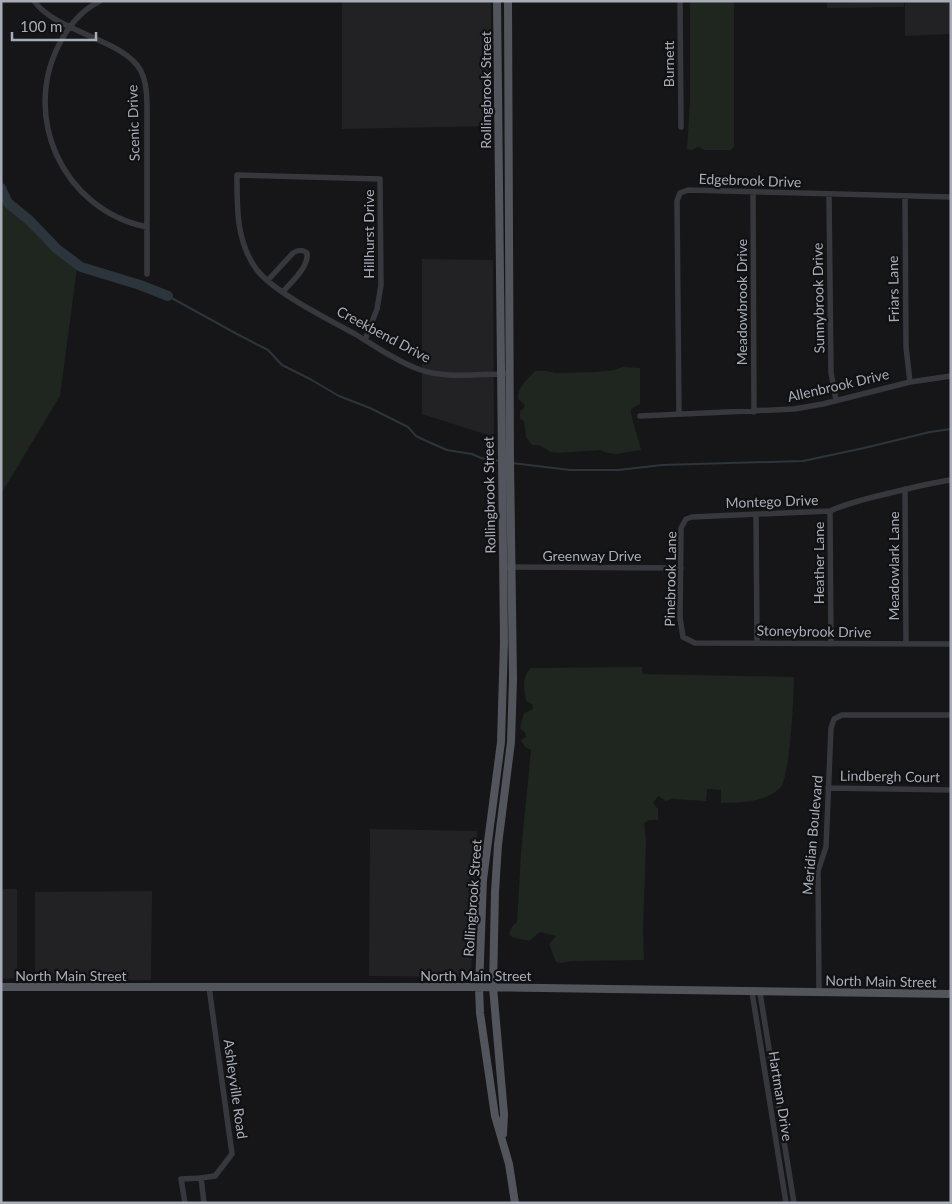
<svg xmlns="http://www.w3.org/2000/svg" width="952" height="1204" font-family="Lato,sans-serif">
<rect width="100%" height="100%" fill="#161618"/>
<path fill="#222225" d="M342,1H491V126L342,129Z
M827,1H904V7L827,8Z
M905,1H951V34L905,36Z
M422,259L493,260L494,437L422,414Z
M370,829L477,831L471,977L369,976Z
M1,889H17V978L1,979Z
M152,891L151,980H35V892Z"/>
<path fill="#1e261f" d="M690,1H734V147L731,150H705L698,147L692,150L687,149L690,103Z
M1,197L77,268L60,396L1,494Z
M623,367L640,368V404L631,409C630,417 639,439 641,450L617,454L608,453L600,450L558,453L551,452L539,445H532L526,437L524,421L520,419V411L524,408L525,405L518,399C517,387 528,379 535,371H546L556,373L597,372L615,370Z
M642,667V672L644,674L794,677C794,695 790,778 780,788C764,803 741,802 721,803V790L707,789L706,801L672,799L666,801L658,796L653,803L658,809V820H650L644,823L646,841L643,930L644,960L573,961L560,963L556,962L549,944L556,936L540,932L529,941L512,937L509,933L512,927L517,922L521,853L531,750L525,747L521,740L526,737L525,733L520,728L524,713L533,709L532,704L526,701C524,688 521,678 531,668Z"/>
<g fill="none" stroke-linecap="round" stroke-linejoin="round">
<path stroke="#2c353c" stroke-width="2" d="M168,296L237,334L268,350L282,365L310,379L339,396L370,408L408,427L416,436L422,439L447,450L472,454L481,458L500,461
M512,463L570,470H618L662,465L803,461L864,448L930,432L951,429"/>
<path stroke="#2c353c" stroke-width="10" d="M1,188L8,203L29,220L57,249L81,267L140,285L168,296"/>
<path stroke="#37383d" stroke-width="5.5" d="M34,1C57,33 124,39 141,71C146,81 147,93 147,105V274
M100,1C84,9 71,23 62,39C19,114 62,210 147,227
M680,1L681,127
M753,192L754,412
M829,194L831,373L836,400
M905,196L906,347L910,382
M268,280L293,253C298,250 302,249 307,253C309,267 291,282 283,292
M365,340L377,309L381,285L380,179L237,175C237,207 236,242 257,270C275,293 328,319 355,334C375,346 396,361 418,369C444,379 478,374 505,374
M679,414L677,201L680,193L688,190L951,197
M640,416L794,409L823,404L910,382L951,376
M951,480C930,483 910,488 890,493C869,498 850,502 830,511L692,517L686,519L681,528L680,618L683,637L695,643L951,644
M905,489L906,644
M830,511L831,644
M756,515L757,642
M502,567L681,568
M828,788L951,790
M752,992L786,1203
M760,993L794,1203
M819,993L818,871L826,847L831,728L834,719L842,715H951
M201,1178L215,1176L232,1154L209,987
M185,1203L181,1179L201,1178L204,1203"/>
<path stroke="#53555c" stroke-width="8" d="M497,1L504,642L501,742L483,880L479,987L480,1013L495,1116L509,1164L515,1203
M1,987H470L951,994
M503,1134L504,1114L493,987L495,892L498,845L511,742L513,679L510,461L508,1"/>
</g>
<g text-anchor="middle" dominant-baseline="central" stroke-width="4.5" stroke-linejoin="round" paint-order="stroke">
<g font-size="14" fill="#a8adb8" stroke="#111113">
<text transform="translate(668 64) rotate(-90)">Burnett</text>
<text transform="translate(485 90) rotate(-90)">Rollingbrook Street</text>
<text transform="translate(133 123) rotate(-92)">Scenic Drive</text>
<text transform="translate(750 180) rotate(2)">Edgebrook Drive</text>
<text transform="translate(368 234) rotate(-90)">Hillhurst Drive</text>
<text transform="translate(893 289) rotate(-91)">Friars Lane</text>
<text transform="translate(818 298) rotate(-91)">Sunnybrook Drive</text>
<text transform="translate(741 302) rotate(-90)">Meadowbrook Drive</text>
<text transform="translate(384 334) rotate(28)">Creekbend Drive</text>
<text transform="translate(838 385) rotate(-13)">Allenbrook Drive</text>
<text transform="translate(489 495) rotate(-91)">Rollingbrook Street</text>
<text transform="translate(772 501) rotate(-2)">Montego Drive</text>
<text x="592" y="555">Greenway Drive</text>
<text transform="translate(818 563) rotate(-90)">Heather Lane</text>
<text transform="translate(893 566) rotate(-90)">Meadowlark Lane</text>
<text transform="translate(670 579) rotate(-89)">Pinebrook Lane</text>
<text transform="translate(814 631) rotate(1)">Stoneybrook Drive</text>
<text transform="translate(890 776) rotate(1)">Lindbergh Court</text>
<text transform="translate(812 835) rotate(-85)">Meridian Boulevard</text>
<text transform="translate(472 898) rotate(-86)">Rollingbrook Street</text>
<text x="71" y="975">North Main Street</text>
<text x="476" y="975">North Main Street</text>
<text transform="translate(881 981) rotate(1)">North Main Street</text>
<text transform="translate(236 1089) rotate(82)">Ashleyville Road</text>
<text transform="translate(781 1096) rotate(81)">Hartman Drive</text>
</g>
</g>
<rect width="952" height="1204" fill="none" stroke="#a8adb8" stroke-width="5"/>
<path d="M12 32v8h84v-8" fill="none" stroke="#a8adb8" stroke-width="2.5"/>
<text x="20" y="32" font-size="15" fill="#a8adb8" stroke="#111113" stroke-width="4" paint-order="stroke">100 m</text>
</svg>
